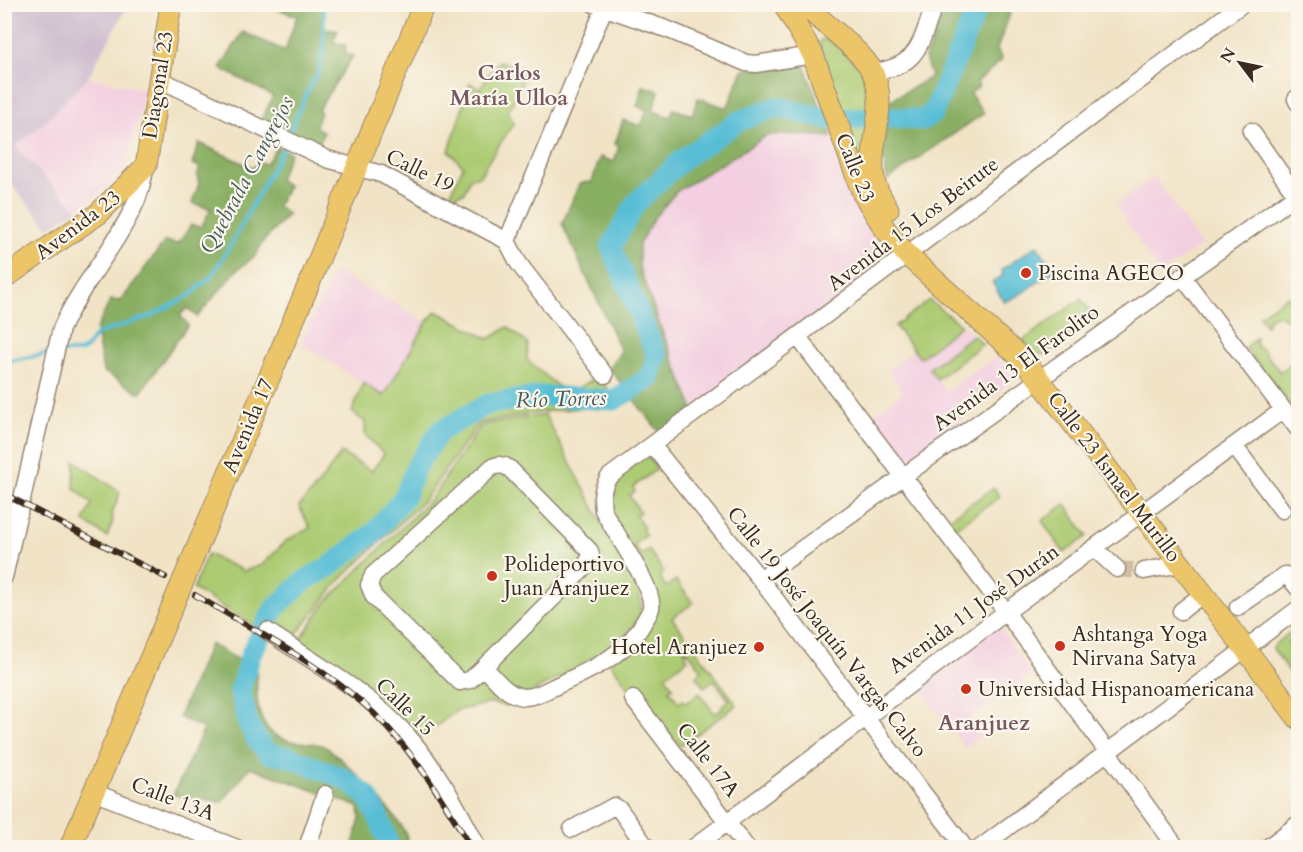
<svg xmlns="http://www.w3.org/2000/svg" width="1303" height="852" font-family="Cardo,serif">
<rect width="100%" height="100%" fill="#fbf7ec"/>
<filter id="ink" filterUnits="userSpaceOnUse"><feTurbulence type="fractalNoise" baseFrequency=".0167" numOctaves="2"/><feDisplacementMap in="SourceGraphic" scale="12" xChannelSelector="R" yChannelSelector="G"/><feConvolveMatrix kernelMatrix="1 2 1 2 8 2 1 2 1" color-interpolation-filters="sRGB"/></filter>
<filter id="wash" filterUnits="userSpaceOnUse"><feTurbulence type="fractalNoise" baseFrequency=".008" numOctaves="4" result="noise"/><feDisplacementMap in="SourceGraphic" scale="24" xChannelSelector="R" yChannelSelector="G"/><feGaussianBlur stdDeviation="1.35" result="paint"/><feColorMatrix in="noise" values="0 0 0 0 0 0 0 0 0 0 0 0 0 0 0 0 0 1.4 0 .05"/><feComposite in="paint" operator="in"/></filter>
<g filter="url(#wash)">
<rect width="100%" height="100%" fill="#f1e3c6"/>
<path fill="#f3cfe0" d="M88,77L146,90L123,176L77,210L15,147L44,123Z
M789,134L832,137L858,211L892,260L693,408L660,326L639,267V244L654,218L677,191L768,135Z
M1154,176L1201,245L1160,274L1116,206Z
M334,271L427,322L384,397L301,343Z
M961,325L973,335L929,369L947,391L995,357L1016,377L1013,381L904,463L869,418L903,392L888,371L914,350L921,357Z
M999,626L1032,674L971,718L983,734L964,748L920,687Z"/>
<path fill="#cfbdcf" d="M113,4L114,7L126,9L88,77L44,123L15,147L77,210L49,228L5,177V5Z"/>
<path fill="#accb72" stroke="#747a48" stroke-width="1.5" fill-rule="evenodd" d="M828,39L867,72L872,102L863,173L819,44L821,40Z
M499,61L528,70L508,112L514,123C502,141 490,157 480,176L470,178L464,193L458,194L454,201L448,200L463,166L449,151L470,83L479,89Z
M1287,296L1294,304L1298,303V310L1286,319L1278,315L1270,317L1266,325L1259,316Z
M1081,299L1096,319L1046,355L1037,354L1022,341Z
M929,300L961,325L920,358L895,326Z
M436,311L489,339L508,327L528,344L527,360L567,394L598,377L617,400L607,406L549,411L479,423L424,500L340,580L294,637L262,616L256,627L193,589L207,554L244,571L262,565L287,540L310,528L299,506L319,484L341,453L372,471L384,454L365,435V422L352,412L363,383L384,396L427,322Z
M973,335L983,344L937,379L929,369Z
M1256,338L1255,341L1257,347L1262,349L1280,372L1294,361L1298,363V415L1245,347Z
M545,415L607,532L638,587L641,602L640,616L631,629L616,645L570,672L506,706L491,703L458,710L438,725L414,740L298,642L326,602L431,499L481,425Z
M645,453L657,469L633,487L635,491L629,495L640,512L635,515L644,528L642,530L646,536L634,544L641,555L649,550L664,572L660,576L666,587L676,580L693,603L672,618L737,705L680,746L649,707L645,710L609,661L653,608L608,512L606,488ZM675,634L702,670L696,676L704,687L714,680L729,700L722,705L723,708L715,714L699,693L686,703L683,700L679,703L669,690L673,687L665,676L688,659L685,655L687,653L674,636Z
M75,461L120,492L112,514L113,521L107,537L84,521L92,504L74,488Z
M994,488L1000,497L954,529L948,519Z
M1065,504L1087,536L1064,553L1042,521Z
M1298,626V635L1288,643L1293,649L1290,651L1298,662V684L1273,649L1275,644Z"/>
<path fill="#89af64" stroke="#626c41" stroke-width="1.5" d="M279,5H322L325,29L338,31L333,42L346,45L345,53L353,56L318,110L321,112L315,126L324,132L318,145L261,121L273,96L220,68L243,32L285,51L297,16L277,9Z
M949,5H1013L997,49L1002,60L977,82L979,86L970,94L984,113L887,180L883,157L888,102L931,77L925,58Z
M803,62L832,137L789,134L768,135L677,191L654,218L639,244V267L660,326L693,408L660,433L609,368L621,351L562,224L580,183L592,182L600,157L614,162L619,146L615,144L623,120L641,126L647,110L637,106L643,86L659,91L653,111L671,117L673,109L692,115L698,98L727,108L743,70Z
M199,143L253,168L259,162L266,164L277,147L290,153L279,179L288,186L277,206L288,214L263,242L255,256L237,270L197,317L188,308L180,315L188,325L140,393L103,371L96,329L111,300L121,301L165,241L178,244L191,225L201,227L211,209L192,203L199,184L197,176L200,167L192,164Z
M210,644L257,670C256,693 254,728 281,738C293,744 308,741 321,745C336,749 400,819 406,834C408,837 407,844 407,847H352L360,819L359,807L250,767L222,802L173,795L204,729L179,717Z"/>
<path fill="#57bdd5" stroke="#49747a" stroke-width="1.5" d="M1037,245L1054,271L1019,295L1004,302L992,282L1003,276L1001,270Z"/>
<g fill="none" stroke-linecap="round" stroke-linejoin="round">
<path stroke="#57bdd5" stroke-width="4" d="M288,137L307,92L319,71L324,45V15L322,4
M61,352H80L86,348L97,334L151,316L189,296L212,276L236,236L285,144
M4,362L51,353"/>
<path stroke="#57bdd5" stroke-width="21" d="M390,848L379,818L366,795L345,779L290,757L268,753L255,737L247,720L240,690L251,654L274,609L304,581L329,567L374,533L405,496L416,467L440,431L488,404L542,396L614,400L650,378L657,356L611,247L636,203L684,158L739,121L776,107L828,119L885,117L923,120L933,113L979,4"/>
</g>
</g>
<g filter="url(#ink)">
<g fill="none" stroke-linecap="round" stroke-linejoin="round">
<path stroke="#cdbea4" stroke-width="16" stroke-dasharray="16 8" stroke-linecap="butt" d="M1117,569L1144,571"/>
<g stroke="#968672" stroke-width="19">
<path id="minor" d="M594,4L669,30L746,63L756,64L813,55
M873,72C920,67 920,42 935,4
M159,79L327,159L381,174L507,241L519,264L605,375
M1298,97L1296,99L1298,103
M1251,131L1296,195
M507,241L606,4
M1182,276L1298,429
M798,337L1006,612L1177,848
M652,445L760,579L965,848
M1235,447L1282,510
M499,465L505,466L510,469L590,551L591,556L585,566L484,667L470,680L460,682L374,597L369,585L373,575L492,467Z
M4,508L19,514
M1095,549L1117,569
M1144,571L1181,564
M4,577L61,329C81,284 116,247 136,202C141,191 143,178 146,166
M760,579L1298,194
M1238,607L1285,575H1287L1298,588
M1181,611L1203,594
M267,631C315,663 368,692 407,735C437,769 458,808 478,848
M484,667C494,677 505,693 519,696C532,700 547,690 558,685C591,670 628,654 645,620C647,617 650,612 651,608C655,587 613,531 603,510C601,496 602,488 609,477L1242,4
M633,699L747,848
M93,792L237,848
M572,829L614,806L620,810L647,848
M307,848L325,794
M693,848L1006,612L1283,410
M980,848L1298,609
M1267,848L1298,824"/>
</g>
<g stroke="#968672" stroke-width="23">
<path id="major" d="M784,4L813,55L863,194L885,229L908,256L1019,356L1032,370L1298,718
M803,4C820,20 863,52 872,71C890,106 867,144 874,180C876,191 883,200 888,209
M4,278L98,214L146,166L171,4
M70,848L308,286L424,4"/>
</g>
<use href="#minor" stroke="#fff" stroke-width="16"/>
<use href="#major" stroke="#edc569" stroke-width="21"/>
<g stroke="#3b2a1e" stroke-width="6">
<path id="rail" d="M4,494L165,577
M195,595C249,627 310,659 358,699C407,740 439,794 472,848"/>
</g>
<use href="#rail" stroke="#fbf7ec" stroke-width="4" stroke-dasharray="11" stroke-linecap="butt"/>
</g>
</g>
<g fill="#c8321e" stroke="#fbf7ec" stroke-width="2">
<circle cx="1026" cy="273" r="6"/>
<circle cx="492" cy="576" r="6"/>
<circle cx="1060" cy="646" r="6"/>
<circle cx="759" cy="647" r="6"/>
<circle cx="966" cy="689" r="6"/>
</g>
<g text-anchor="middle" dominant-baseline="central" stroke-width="4.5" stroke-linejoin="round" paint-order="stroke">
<g font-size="21" fill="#3b2a1e" stroke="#fbf7ec">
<text transform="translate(158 85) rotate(-81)">Diagonal 23</text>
<text transform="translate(855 168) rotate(68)">Calle 23</text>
<text transform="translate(420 171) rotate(26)">Calle 19</text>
<text transform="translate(913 224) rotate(-37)">Avenida 15 Los Beirute</text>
<text transform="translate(78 225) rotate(-37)">Avenida 23</text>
<text transform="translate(1016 368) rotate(-36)">Avenida 13 El Farolito</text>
<text transform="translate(248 426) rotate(-67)">Avenida 17</text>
<text transform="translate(1114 477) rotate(53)">Calle 23 Ismael Murillo</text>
<text transform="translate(974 609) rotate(-36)">Avenida 11 José Durán</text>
<text transform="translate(827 632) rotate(52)">Calle 19 José Joaquín Vargas Calvo</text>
<text transform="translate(405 707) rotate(44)">Calle 15</text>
<text transform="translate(708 760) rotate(52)">Calle 17A</text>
<text transform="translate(173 799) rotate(21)">Calle 13A</text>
</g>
<g font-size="21" fill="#3b2a1e" stroke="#fbf7ec" text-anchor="start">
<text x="1038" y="273">Piscina AGECO</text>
<text x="504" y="564">Polideportivo<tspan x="504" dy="24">Juan Aranjuez</tspan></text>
<text x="1072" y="634">Ashtanga Yoga<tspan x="1072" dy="24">Nirvana Satya</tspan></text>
<text x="747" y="647" text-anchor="end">Hotel Aranjuez</text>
<text x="978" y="689">Universidad Hispanoamericana</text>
</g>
<g font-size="22" font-weight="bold" fill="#775963" stroke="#fbf7ec">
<text x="509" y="73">Carlos<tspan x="509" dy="25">María Ulloa</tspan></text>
<text x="984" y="723">Aranjuez</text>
</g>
<g font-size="22" font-style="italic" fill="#455d5e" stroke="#fbf7ec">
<text transform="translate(247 175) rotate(-62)">Quebrada Cangrejos</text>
<text transform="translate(561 399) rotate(-2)">Río Torres</text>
</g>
</g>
<rect width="1303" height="852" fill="none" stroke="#fbf7ec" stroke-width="24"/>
<g transform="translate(1240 63) rotate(302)" stroke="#fbf7ec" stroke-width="4.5" paint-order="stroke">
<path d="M0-4.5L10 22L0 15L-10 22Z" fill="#3b2a1e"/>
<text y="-9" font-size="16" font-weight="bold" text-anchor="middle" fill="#3b2a1e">N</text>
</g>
</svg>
